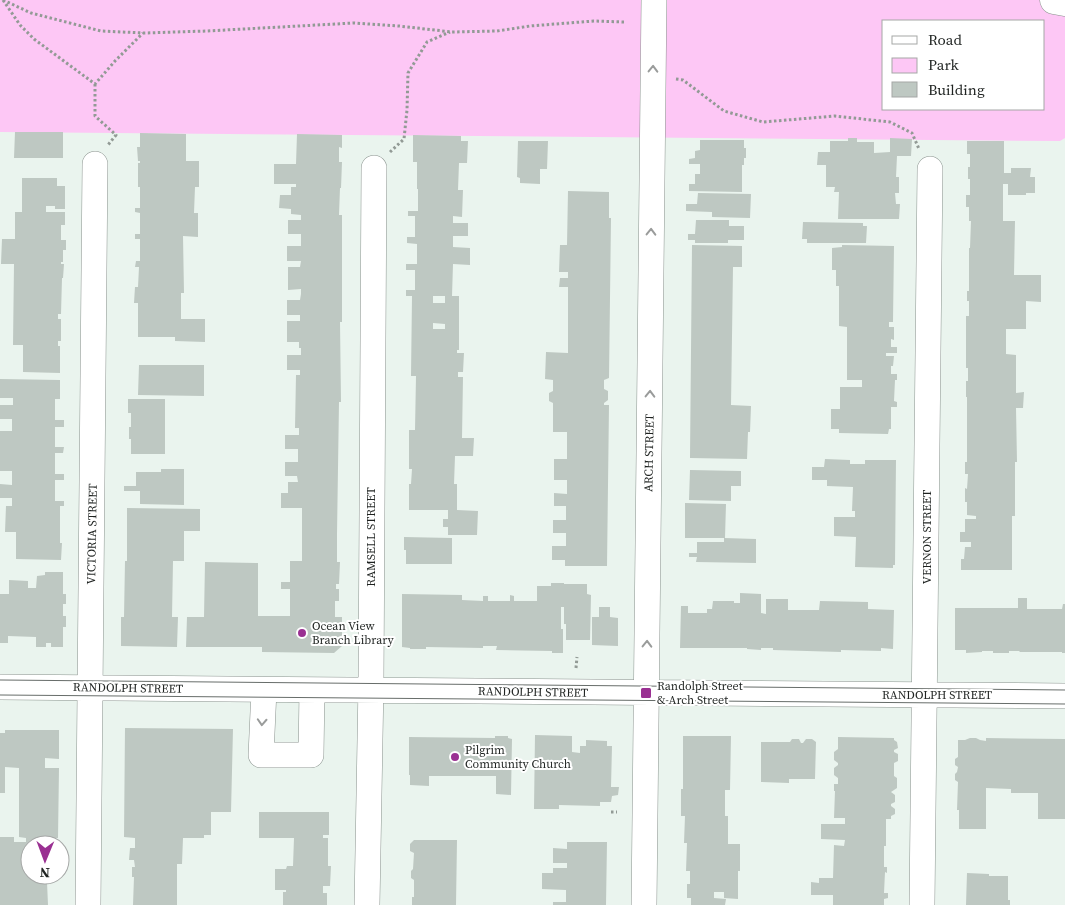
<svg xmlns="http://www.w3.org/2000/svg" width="1065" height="905" font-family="'Source Serif 4',serif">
<rect width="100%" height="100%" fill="#eaf4ee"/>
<path fill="#fdc7f5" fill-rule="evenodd" d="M0,0H1065V138L1060,141L0,132ZM884,21H1044V109H884Z"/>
<path fill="#bec8c2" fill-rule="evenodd" d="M15,132H63V158H14Z
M140,133L186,134V161H199V187H195L194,213H198V237L183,236L184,293H181V319H205V342L175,341V337H138V303H134L135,287H138L139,267H135L136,261H140V239H135V234H140V213L135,212V208H140V187H138V163H140V161H138L137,147H140Z
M297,134L342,135V148L339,147V162H342L341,188H340L339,215H342V322H340L341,402H339L337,534V562H340L339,584H336V589H339V601H335V617H342V646L334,653L262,652V647H186L187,617H204L205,562L258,563V616H290V589H281V582H290V561H302V508H281V493H288V482H298L297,476H285V462H298V449H285V435H299V428H295L296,375H300V370H287V355H301V348H299V342H287V321H300V315H287V300H300L301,294V289L288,290V267H300L301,261H287V246H301V234H288V220H301V215L291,214V209L279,208L280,195H291V187H296V184H274V164H296Z
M413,135L461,136V141H468L467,163H459L458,190H463L462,217L453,216V223H468V236H453V247L470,248V265L453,264L452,296H459V350H457V353H464L463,372H458V377H463L462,438H474L473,456H455L454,484H457V510L478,511L477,535H448V527H443V519H448V510H409V484H411L412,469H409V430H415L416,376H411L412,296H406V290H415V270H406V264H417V244L407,243V237H415V216H408V211H418V189H417V162H413ZM433,296H445V303H433ZM433,323L445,324V329H433Z
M848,138H857V142H874V153L890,152V138L912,139L911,156H897L896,177H899V193H895L896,204H900L899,219H838L839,192H834L835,187H826V165H817L818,152H830V141H848Z
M700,140H744V148H746V158H744V165H742V192L689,191V184H695V174H700V164H689V159L695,158V151L700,150Z
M518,141H548L547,169H540V184L520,183V178L517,177Z
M967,141H1004V173H1011V168H1031L1030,177H1035V193H1026V195H1008V184H1003V221H1015L1014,275H1041V302L1026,301V329H1006V354L1016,355V393L1024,392L1023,408H1016L1017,462H1015V516H1012V570H961V559H964L965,547H971V542H960V532H965V519H976V516L967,515V502H965V488L967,489L968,474H965V462H967V397H966V381H968V368H966V316H969V301H967V291H969V248H970L971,221H969V207H966V195H970V179H968V167H970V154H967Z
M22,178H57V186H65V209H55V206H46V212H65V225H61V240H66V250H63V262H61V264H64L63,278H62L61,314H58V319H61V341H58V346H60V373L23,372V345H13L14,264H1L2,239H15V212H22Z
M568,191L609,192V218H611L609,378L604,380V389L608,391V400L604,403V405H609L607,566H565V560H552V546H566V533H553V520H566V506H554V493L567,494V480H554V459H567V432H553V403L549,401V393L553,391V380L545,379L546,352L568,353V287H559L560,278H568V272H559L560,245H567Z
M698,193L751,194L750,218L712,217V212L686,211V204H697Z
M696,220H729V226H744V240H728V243H695V240H688V234H695Z
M803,222L863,223V226H867L866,243H807V239H802Z
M692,245L742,246V267H733L731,405L751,406L750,432H748L747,459L690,458Z
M842,245L894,246L893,322H889V327H894V340L891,339V347H897V353H886V356H894L893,366H891V374H897V380H895L894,401L897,402V407H891V429H889L888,434L839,433V429H831V409H840V387H862V380H847V327L839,326V286H836V270H832V248L842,247Z
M139,365H204V396L138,395Z
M0,379L60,380V399H55V420H64V427H55V447H64L63,453H55V474H64V480H55V501H64V506H60V543H62L61,560L16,559V532H5L6,506H12V498H0V484L12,485V471H0V431H12V419H0V405H13V398H0Z
M128,399H165V454H131V439H129V427H131V413H128Z
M825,459L850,460V464H865V460H896L895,565H893V568L855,567L856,537L834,536V517H855V511H852L853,487L827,486V480H812V467H824Z
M161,469H184V505L140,504V491H124V486H136V472H161Z
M690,470L741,471V486H731V501L689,500Z
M685,503L726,504L725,538H724L756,539V563L696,562L697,557H689V553H697V542H724V538H685Z
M127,508L200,509V531H184V561H173L172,617H178L177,647L121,646V617H124L125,561H127Z
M404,537L452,538V564H406V550H404Z
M45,572H63V594H66V604H63V616H66V627H63V647H51V643H46V647H36V637L8,636V643H0V594H9V580L28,581V588H36L37,576L45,575Z
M551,583H564V584H587V594L591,595L590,640H566V624H564V607H561V629H563V653H552V651L496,650L497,646H483V648L426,647V649H410V648L402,647V594L462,595V600L483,601V596H488V601H510V595L514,596V601H537V586H551Z
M740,593L761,594V613L766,614V599H788V610H819L820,601L868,602V609L894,610L893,649L881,648V651L841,650V652L773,650V648H761V650L747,649V648H680L681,606H688V613H707V609H712L713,601H734V603H740Z
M1018,598H1027V609H1062L1063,604H1065V653H1062V652H1020L1019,651H1009V653H993V651H982V652L966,653V650H955V608H1018Z
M599,607H610V617L618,618V646L592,645V617H599Z
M125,728L233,729L231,812H211V835H204V838H183L182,864H177V905H133L134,877H132V867H135L134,860H129L130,848H135V838L124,837Z
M5,730H59V759L45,758V768H59L58,838H48V841L50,845H30V875H49V880L47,882L48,905H0V837H14V842H26V838L19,837V768L5,767V793H0V733H5Z
M535,735L572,736V752L580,753V746H586V740L607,741V746H612L611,787H619L618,795L612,796L611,802H600V806L559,805V809H534Z
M495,736H508V738L512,739L511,795L496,794V776H429V786L410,785V775H409V737L495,738Z
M683,736H731L730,790H725V816H728V844H740V871H738V899L724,898V892H714V898L726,899L725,905H691V898H687V884H690V871H686L687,843H684L685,816H681V789H683Z
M838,737L894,738V740L897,742L898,748L894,750V752L898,754V761L894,763V776L897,778V788L891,792L895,795V802L891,804V806L895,809V814L891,816V819H886V846H884V867H887V873L885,872L884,893H888V898L884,899V905H833V895H811V882L819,883V878H833L834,845L844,846L845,840L821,839V824H845V818H834L835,791H834V784H838V778L834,775V768L838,765V763L834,760V752L838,749Z
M970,738H976L980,740L986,741V738L1065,739V819H1038V793H1011V789L986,788V829H959V810H957L958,782L955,780V774L957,772L958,767L955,765V759L958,757V740H965Z
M792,739H799L801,743H803L806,739H812L816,742L815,779H789V783L761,782V742H790Z
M259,812H329V835H323V838H328V866H331L330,886H323V893H327V905H283V892H286V890H275V869H286L287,866H293L294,838H259Z
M414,840H457L456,905H412V897H414V880L411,878V871L413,869L414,853L410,851V844Z
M567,842H607L606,905H553V902H566V890L542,889V873H553V868H567V863H553V848L567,849Z
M967,873L989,874V876H1008V900H1010V905H966Z"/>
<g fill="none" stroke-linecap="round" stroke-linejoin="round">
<g stroke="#8a938e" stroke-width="26">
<path id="minor" d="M0,687L1065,696
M264,690L261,755H311L312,690
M88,905L95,164
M367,905L371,684L374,168
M644,905L654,0
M922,905L930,169"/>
</g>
<g stroke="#8a938e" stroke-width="29">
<path id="major" d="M1054,0L1065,2"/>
</g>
<path stroke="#929a95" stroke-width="3" stroke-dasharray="2.5 2.5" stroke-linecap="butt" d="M3,0L31,13L101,31L144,33L207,31L354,23L399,26L452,32L497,31L530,26L594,21L625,22
M3,0L20,25L34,39L95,84L115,61L143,33
M676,79L683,80L724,111L763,122L835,116L890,122L912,133L919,149
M95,84V116L116,135L108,145
M390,152L404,139L407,110L408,73L427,42L450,32
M576,668L577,657
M611,812H617"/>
<use href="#minor" stroke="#fff" stroke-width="25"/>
<use href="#major" stroke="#fff" stroke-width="28"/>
<path stroke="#676d6a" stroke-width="1" d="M0,680L1065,690
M0,695L1065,704"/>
</g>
<defs><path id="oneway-chevron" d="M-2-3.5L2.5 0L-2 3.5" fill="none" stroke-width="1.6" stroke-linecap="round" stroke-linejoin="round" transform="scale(1.25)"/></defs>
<g stroke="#9a9c9b">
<use href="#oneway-chevron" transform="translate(653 69) rotate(-89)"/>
<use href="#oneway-chevron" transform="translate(651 232) rotate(-89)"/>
<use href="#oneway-chevron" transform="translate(650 394) rotate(-89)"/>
<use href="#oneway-chevron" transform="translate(647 644) rotate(-89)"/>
<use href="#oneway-chevron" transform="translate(262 722) rotate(93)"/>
</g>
<g fill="#9a3092" stroke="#fff" stroke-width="2">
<circle cx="302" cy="633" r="5"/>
<rect x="640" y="687" width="12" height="12" rx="2.5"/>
<circle cx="455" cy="757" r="5"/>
</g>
<g text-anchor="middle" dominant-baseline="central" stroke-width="4" stroke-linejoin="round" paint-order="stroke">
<g font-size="12" fill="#1f2321" stroke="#fff">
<text transform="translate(649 453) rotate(-89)">ARCH STREET</text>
<text transform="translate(92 534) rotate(-89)">VICTORIA STREET</text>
<text transform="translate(371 537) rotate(-90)">RAMSELL STREET</text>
<text transform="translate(927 537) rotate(-90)">VERNON STREET</text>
<text transform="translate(128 688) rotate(1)">RANDOLPH STREET</text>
<text transform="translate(533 692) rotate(1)">RANDOLPH STREET</text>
<text x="937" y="695">RANDOLPH STREET</text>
</g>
<g font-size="12" fill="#1f2321" stroke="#fff" text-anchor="start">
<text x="312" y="626">Ocean View<tspan x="312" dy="14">Branch Library</tspan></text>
<text x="657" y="686">Randolph Street<tspan x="657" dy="14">&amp; Arch Street</tspan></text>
<text x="465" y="750">Pilgrim<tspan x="465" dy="14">Community Church</tspan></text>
</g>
</g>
<rect x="882" y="20" width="162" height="90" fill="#ffffff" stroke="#a5a7a6"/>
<rect x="892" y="36" width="25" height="8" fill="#ffffff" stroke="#a5a7a6"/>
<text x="928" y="45" font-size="15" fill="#1f2321">Road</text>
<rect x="892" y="58" width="25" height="15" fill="#fdc7f5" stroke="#a5a7a6"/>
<text x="928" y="70" font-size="15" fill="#1f2321">Park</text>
<rect x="892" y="82" width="25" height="15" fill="#bec8c2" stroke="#a5a7a6"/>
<text x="928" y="95" font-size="15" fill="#1f2321">Building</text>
<g transform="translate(45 860) rotate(181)"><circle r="24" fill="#ffffff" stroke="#a5a7a6"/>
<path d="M0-4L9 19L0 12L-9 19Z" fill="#9a3092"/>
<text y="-8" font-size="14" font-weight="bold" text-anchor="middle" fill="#1f2321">N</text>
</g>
</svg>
